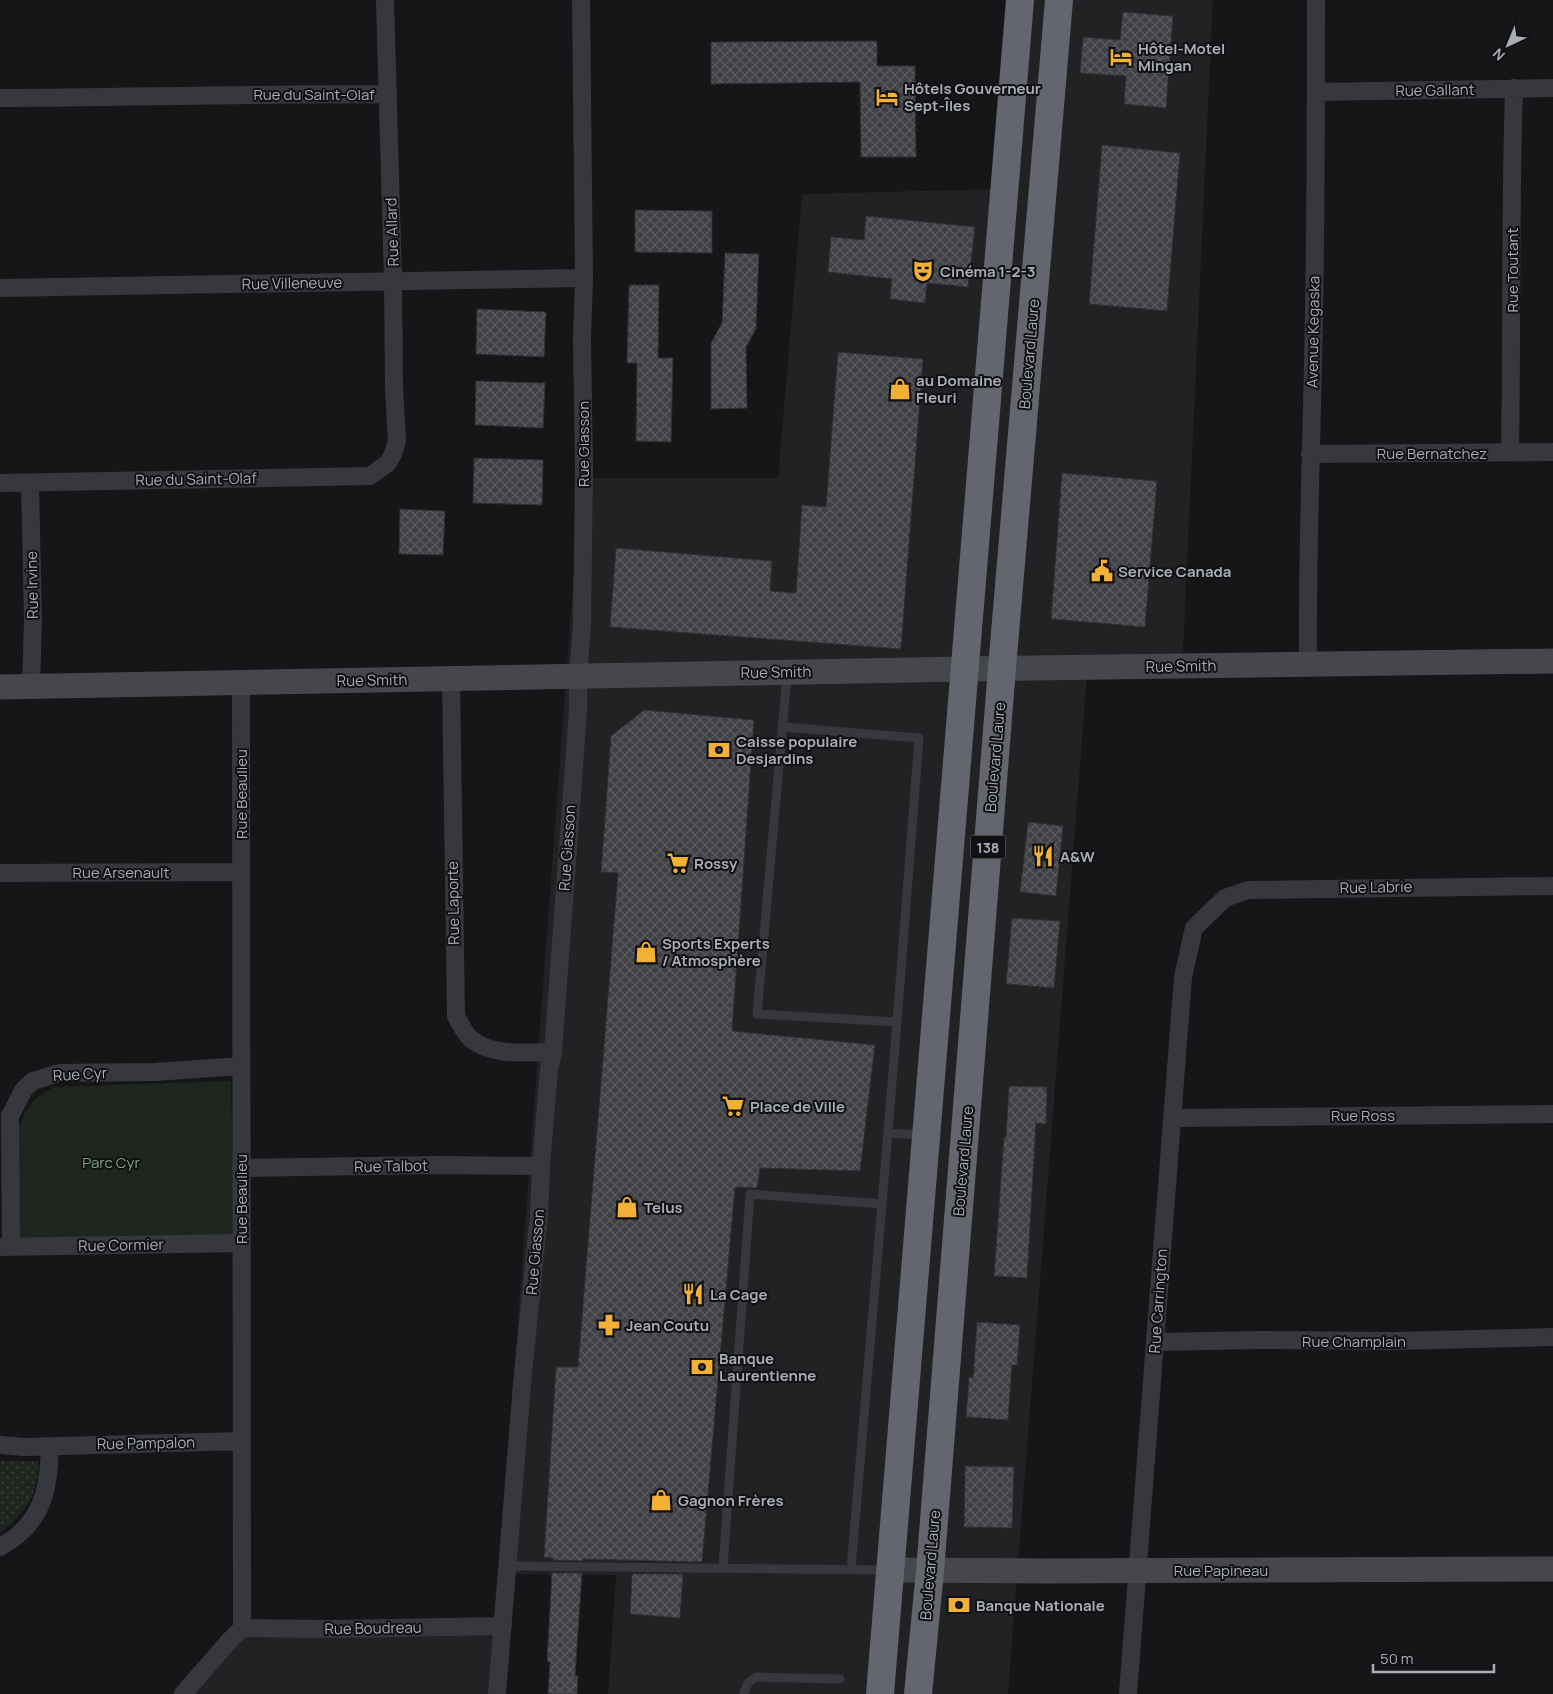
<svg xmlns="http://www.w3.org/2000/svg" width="1553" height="1694" font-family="Manrope,sans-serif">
<defs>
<pattern id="grass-dots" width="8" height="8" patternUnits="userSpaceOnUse" patternTransform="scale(1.25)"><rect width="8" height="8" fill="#1e261f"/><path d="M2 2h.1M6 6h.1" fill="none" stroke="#3c433d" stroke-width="1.8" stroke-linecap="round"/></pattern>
<pattern id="building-cross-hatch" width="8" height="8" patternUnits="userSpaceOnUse" patternTransform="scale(1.25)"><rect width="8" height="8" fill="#404145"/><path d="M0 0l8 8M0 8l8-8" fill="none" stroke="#595a5e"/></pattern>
</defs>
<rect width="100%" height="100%" fill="#161618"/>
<path fill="#222225" d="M1020,0H1213L1182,674L1087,676L1008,1694H608L616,1575L499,1574L581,478H778L802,194L1004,189Z
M498,1632L492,1694H193L247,1634Z"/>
<path fill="url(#grass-dots)" d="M0,1461H38C38,1497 26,1511 0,1533Z"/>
<path fill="#1e261f" d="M231,1081L234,1236L19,1241L17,1134L24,1114L36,1098L53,1087Z"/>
<path fill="url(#building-cross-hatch)" stroke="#303034" d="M1123,12L1173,16L1166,108L1124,104L1126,76L1080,73L1083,37L1120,40Z
M877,41V66H915L916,157H861L860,82L711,84V42Z
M1102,145L1180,153L1167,311L1089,304Z
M635,210L712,211V253L635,252Z
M866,216L975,227L968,287L927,283L925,303L890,299L892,279L828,272L831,237L864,240Z
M725,253L759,254L756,329L746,347L747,408L711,409V343L722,323Z
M629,285H659L658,358H673L671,442L636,441L637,363H627Z
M477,309L546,312L544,357L476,354Z
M838,352L923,359L901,649L610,627L616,548L772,561L770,591L796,593L802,505L826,507Z
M476,381L545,383L543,428L475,425Z
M474,458L543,460L542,505L473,503Z
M1062,473L1157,481L1145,627L1051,619Z
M400,509L445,511L443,555L399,554Z
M644,710L754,720L732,1031L875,1045L860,1171L760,1168L757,1188L735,1187L702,1562L583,1559V1561L553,1560V1558L544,1557L556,1367H578L618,873L601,872L611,736Z
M1028,822L1063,826L1056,896L1020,892Z
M1012,918L1060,921L1054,988L1006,984Z
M1009,1086L1047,1087L1046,1124L1036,1123L1027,1278L994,1276L1004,1137H1006Z
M977,1322L1020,1325L1017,1365H1012L1008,1420L966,1417L969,1377L973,1378Z
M965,1466L1014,1467L1012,1528L964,1527Z
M552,1573H582L575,1676H578L577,1694H548L550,1662L547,1661Z
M632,1574H683L680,1618L630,1614Z"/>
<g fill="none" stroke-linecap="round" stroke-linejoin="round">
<path stroke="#37383d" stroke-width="9" d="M782,727L919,738L897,1022
M888,1133L923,1135
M507,1566L887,1570
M723,1567L750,1194L882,1204L897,1022L757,1014L787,675
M851,1569L882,1204
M743,1694L748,1683L756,1677L840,1679"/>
<path stroke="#37383d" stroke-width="18" d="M1316,92L1553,88
M0,98C129,97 259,94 388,94
M0,288L584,278
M1510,452C1512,331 1510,210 1514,88
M1310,454L1553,452
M0,483L370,476L388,463L393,454L397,441L394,387L393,281L385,0
M30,483L33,621L31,686
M1308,664C1307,563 1311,463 1313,362C1316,242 1316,121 1316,0
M451,678L456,1016C460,1023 465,1034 471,1039C493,1057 527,1052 553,1052
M0,873L241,872
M1173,1118L1553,1114
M241,1168L436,1165L541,1166
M0,1247L241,1243
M11,1247L10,1116L24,1089L33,1081L59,1073L155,1072L241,1066
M1155,1342L1259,1340L1396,1341L1553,1337
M0,1445L24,1447L242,1441
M0,1547C6,1543 14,1539 19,1534C46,1511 49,1479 50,1446
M242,1628L333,1629L503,1626
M183,1694L230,1640L242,1628L241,682
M497,1694L522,1384L539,1214L541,1166L549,1069L553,1052L578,711V676L582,626L584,468L582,340L584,278L581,0
M1128,1694L1183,977L1194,928L1225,898L1248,890L1553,886"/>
<path stroke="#45474d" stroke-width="25" d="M0,687L964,669L1553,661
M890,1570L1046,1571L1553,1569"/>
<path stroke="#63666e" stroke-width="28" d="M880,1694L1020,0
M918,1694L930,1571L1002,668L1059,0"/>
</g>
<defs>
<g id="hotel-bare" transform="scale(1.725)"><path d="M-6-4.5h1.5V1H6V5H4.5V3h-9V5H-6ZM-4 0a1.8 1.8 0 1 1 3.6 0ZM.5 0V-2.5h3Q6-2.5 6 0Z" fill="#f2b134" stroke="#111113" stroke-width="2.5" paint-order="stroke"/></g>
<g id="theatre-bare" transform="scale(1.725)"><path d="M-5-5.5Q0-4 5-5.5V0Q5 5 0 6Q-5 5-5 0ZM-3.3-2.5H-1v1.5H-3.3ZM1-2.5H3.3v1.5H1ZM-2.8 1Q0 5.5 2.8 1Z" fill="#f2b134" stroke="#111113" stroke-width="2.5" paint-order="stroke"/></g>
<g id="shop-bare" transform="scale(1.725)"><path d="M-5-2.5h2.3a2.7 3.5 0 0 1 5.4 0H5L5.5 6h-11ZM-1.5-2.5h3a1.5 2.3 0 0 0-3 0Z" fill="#f2b134" stroke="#111113" stroke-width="2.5" paint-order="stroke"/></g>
<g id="civic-bare" transform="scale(1.725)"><path d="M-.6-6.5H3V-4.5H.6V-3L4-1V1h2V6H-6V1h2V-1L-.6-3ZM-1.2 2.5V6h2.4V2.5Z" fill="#f2b134" stroke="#111113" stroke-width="2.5" paint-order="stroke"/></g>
<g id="bank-bare" transform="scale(1.725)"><path d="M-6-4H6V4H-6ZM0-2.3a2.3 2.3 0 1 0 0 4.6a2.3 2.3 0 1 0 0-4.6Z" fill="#f2b134" stroke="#111113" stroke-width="2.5" paint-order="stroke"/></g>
<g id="restaurant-bare" transform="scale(1.725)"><path d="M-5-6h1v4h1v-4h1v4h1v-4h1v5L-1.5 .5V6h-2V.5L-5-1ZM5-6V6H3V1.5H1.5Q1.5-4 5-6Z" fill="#f2b134" stroke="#111113" stroke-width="2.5" paint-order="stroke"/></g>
<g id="supermarket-bare" transform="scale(1.725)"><path d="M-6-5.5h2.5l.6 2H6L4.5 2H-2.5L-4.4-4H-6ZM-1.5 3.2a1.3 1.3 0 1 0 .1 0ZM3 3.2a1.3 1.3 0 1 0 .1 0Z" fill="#f2b134" stroke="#111113" stroke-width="2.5" paint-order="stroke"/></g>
<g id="pharmacy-bare" transform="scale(1.725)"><path d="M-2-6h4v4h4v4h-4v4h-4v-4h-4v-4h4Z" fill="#f2b134" stroke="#111113" stroke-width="2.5" paint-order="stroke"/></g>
</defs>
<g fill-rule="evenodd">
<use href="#hotel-bare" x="1121" y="57"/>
<use href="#hotel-bare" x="887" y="97"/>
<use href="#theatre-bare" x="923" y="271"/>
<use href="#shop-bare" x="900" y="389"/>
<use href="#civic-bare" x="1102" y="571"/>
<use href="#bank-bare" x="719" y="750"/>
<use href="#restaurant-bare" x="1043" y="856"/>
<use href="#supermarket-bare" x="678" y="863"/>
<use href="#shop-bare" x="646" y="952"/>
<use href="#supermarket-bare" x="733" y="1106"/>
<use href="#shop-bare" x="627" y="1207"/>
<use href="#restaurant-bare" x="693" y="1294"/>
<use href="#pharmacy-bare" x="609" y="1325"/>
<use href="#bank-bare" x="702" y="1367"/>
<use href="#shop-bare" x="661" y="1500"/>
<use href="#bank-bare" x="959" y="1605"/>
</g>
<g text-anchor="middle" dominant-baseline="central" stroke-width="4" stroke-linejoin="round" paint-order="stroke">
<rect fill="#111113" stroke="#7b7e86" stroke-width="1" x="970.5" y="835.5" width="35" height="23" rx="4"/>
<g font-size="14" font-weight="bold" fill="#a8adb8">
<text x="988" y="847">138</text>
</g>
<g font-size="15" font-weight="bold" fill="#a8adb8" stroke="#111113" text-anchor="start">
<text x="1138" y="48">Hôtel-Motel<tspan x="1138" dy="17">Mingan</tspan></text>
<text x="904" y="88">Hôtels Gouverneur<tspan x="904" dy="17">Sept-Îles</tspan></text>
<text x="940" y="271">Cinéma 1-2-3</text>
<text x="916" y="380">au Domaine<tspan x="916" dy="17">Fleuri</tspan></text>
<text x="1118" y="571">Service Canada</text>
<text x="736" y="741">Caisse populaire<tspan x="736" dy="17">Desjardins</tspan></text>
<text x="1060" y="856">A&amp;W</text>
<text x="694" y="863">Rossy</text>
<text x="662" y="943">Sports Experts<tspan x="662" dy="17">/ Atmosphère</tspan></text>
<text x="750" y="1106">Place de Ville</text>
<text x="644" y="1207">Telus</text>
<text x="710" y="1294">La Cage</text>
<text x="626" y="1325">Jean Coutu</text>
<text x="719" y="1358">Banque<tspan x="719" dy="17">Laurentienne</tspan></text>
<text x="678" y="1500">Gagnon Frères</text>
<text x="976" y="1605">Banque Nationale</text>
</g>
<g font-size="15" fill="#a8adb8" stroke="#111113">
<text transform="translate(1435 90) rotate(-1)">Rue Gallant</text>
<text x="314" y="94">Rue du Saint-Olaf</text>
<text transform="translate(392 232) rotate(-92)">Rue Allard</text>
<text transform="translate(1512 270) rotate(-90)">Rue Toutant</text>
<text transform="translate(292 283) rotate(-1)">Rue Villeneuve</text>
<text transform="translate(1313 332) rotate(-89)">Avenue Kegaska</text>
<text transform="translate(1029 354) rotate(-85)">Boulevard Laure</text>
<text transform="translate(583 444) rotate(-90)">Rue Giasson</text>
<text x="1432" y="453">Rue Bernatchez</text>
<text transform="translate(196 479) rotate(-1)">Rue du Saint-Olaf</text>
<text transform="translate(32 585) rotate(-91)">Rue Irvine</text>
<text transform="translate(1181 666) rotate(-1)">Rue Smith</text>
<text transform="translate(776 672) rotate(-1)">Rue Smith</text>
<text transform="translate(372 680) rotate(-1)">Rue Smith</text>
<text transform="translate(995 757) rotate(-85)">Boulevard Laure</text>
<text transform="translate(241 794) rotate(-90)">Rue Beaulieu</text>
<text transform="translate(567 848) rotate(-86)">Rue Giasson</text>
<text x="121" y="872">Rue Arsenault</text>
<text transform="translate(1376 887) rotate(-1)">Rue Labrie</text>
<text transform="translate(453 903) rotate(-91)">Rue Laporte</text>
<text transform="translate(80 1074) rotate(-3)">Rue Cyr</text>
<text x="1363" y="1115">Rue Ross</text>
<text transform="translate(963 1161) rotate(-85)">Boulevard Laure</text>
<text transform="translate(391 1166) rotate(-1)">Rue Talbot</text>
<text transform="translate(241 1199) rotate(-90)">Rue Beaulieu</text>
<text transform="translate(121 1245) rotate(-1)">Rue Cormier</text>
<text transform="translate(535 1252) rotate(-85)">Rue Giasson</text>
<text transform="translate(1158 1301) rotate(-86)">Rue Carrington</text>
<text x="1354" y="1341">Rue Champlain</text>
<text transform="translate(146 1443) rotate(-1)">Rue Pampalon</text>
<text transform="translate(930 1565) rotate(-85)">Boulevard Laure</text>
<text x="1221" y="1570">Rue Papineau</text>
<text transform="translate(373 1628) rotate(-1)">Rue Boudreau</text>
</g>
<g font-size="15" fill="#7fa381" stroke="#111113">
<text x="111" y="1162">Parc Cyr</text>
</g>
</g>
<g transform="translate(1508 45) rotate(224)" stroke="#111113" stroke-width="4" paint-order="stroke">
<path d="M0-4L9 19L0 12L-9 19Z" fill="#a8adb8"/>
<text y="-8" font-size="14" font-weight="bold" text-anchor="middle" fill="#a8adb8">N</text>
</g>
<path d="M1373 1664v8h121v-8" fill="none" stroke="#a8adb8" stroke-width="2.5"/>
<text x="1380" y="1664" font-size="15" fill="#a8adb8" stroke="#111113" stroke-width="4" paint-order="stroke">50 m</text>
</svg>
